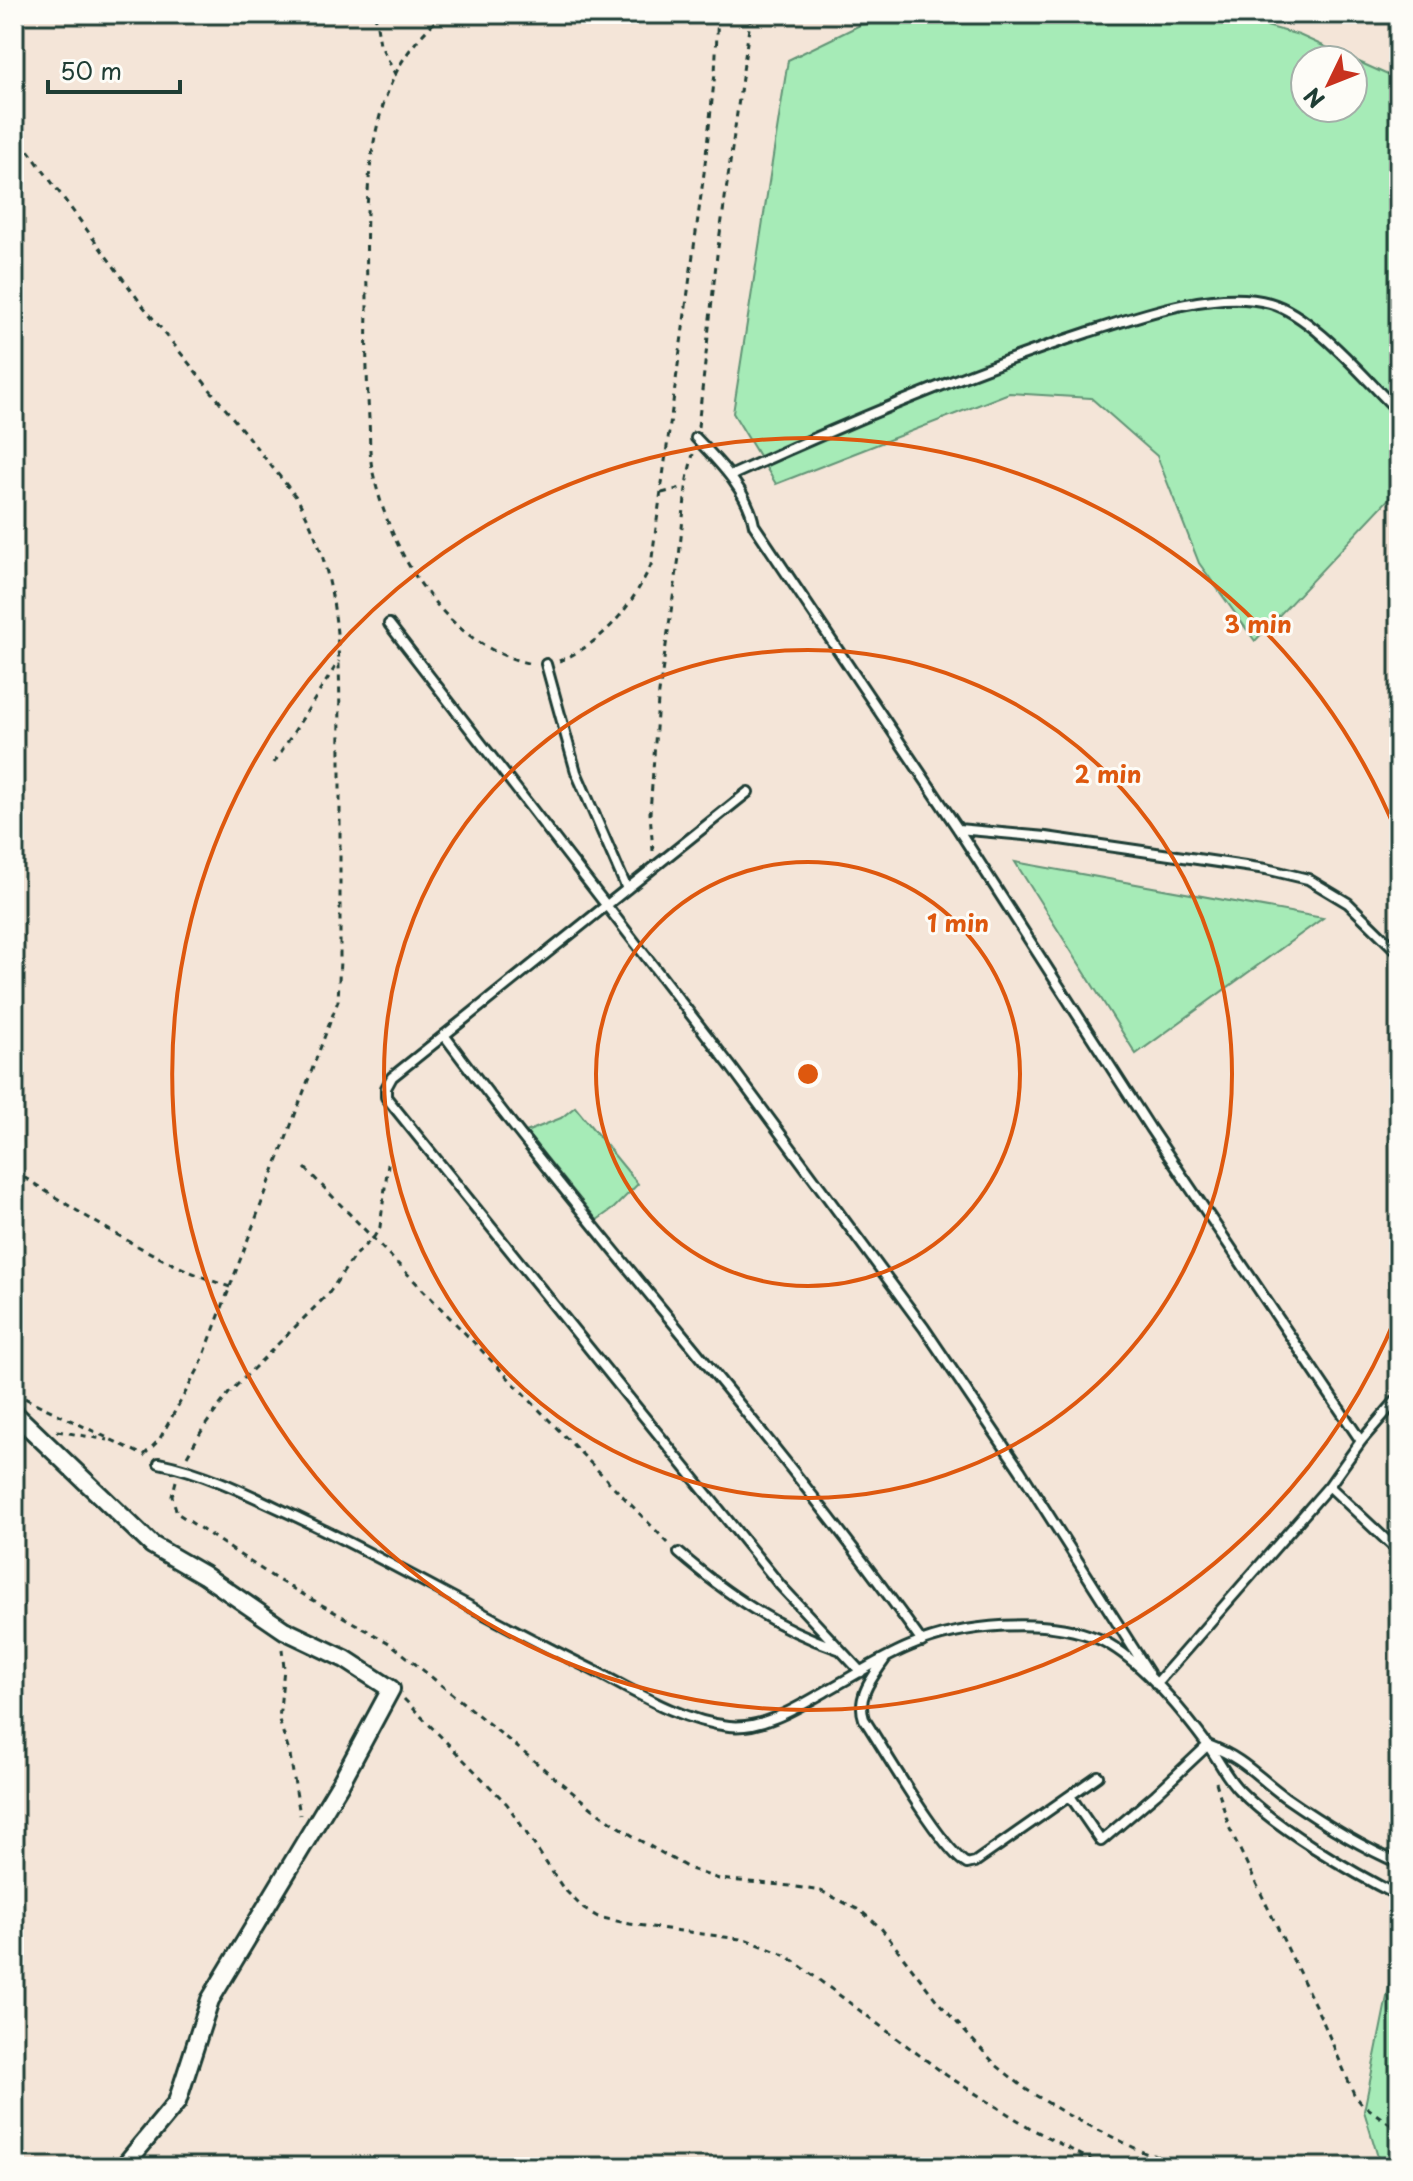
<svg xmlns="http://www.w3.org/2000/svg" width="1413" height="2181" font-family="'Playpen Sans',sans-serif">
<rect width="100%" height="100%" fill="#f4e5d8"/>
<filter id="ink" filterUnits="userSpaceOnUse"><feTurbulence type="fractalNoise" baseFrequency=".0125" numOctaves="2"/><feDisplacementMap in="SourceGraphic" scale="16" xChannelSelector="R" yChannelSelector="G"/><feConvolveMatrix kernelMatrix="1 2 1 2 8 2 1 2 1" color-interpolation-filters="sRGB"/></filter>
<g filter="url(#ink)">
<path fill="#a6ebb7" stroke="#629476" stroke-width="2" fill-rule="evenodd" d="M924,14H1223L1299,35L1399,80V488L1255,641L1199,563L1157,456L1091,398L1009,393L776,484L733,413L788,60L860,25ZM1305,60H1353V108H1305Z
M1015,862L1323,918L1136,1054Z
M575,1107L638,1184L614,1208L597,1220L526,1132L561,1118Z
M1399,1971V2167H1381L1364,2111L1392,1972Z"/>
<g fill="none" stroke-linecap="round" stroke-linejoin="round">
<g stroke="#1f3d34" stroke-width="14">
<path id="lane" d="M696,438C719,462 748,491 754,525L958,829L1150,1128L1361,1441
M730,476C846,423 964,373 1086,333C1138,316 1215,288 1270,303C1313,315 1366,380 1399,412
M389,624L732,1068L924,1328L1020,1470L1149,1673
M546,664L576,772L627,889
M748,792L392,1077L386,1088V1097L780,1585L861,1672
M958,829L1046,837L1266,869L1308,879L1348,903L1399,953
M444,1035C598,1242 773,1432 922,1642
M159,1463C208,1473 254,1497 299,1518C398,1565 492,1621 591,1669C634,1691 680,1721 729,1726C763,1730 800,1706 828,1690C855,1675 881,1658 910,1646C962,1624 1046,1616 1099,1639C1139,1657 1180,1708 1206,1743C1218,1758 1225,1776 1239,1790C1276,1828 1351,1872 1399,1896
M1329,1486L1399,1552
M679,1553C729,1596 775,1627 838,1649
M885,1659C873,1677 856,1696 864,1719C884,1749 940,1848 967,1864L975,1862L1098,1776
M1156,1684L1329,1486L1361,1441L1399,1397
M1070,1796L1101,1841L1156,1794L1208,1745C1245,1759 1255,1775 1285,1797C1321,1822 1359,1846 1399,1863"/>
</g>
<g stroke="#1f3d34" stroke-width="22">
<path id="street" d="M14,1413L152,1545L204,1575L284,1630L345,1659L391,1689L340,1784L210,2000L177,2102L123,2167"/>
</g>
<path stroke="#1f3d34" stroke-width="3" stroke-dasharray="6 6" stroke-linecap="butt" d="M375,14L380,44L396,76
M443,14C427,29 411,46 400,65C360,140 367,228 367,310C366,346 367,383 369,419C370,435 369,452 372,468C389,551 444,646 532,664
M14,131L143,306L297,498C345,583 339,664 340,758C340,826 340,893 340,960L338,1001L200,1366L159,1440L144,1455
M698,427L717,255L751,14
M662,493L685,487
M559,661C604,643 631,607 651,565L704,173L715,73L718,14
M274,763L339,661
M653,851L650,813L658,700L679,557L687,479L693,454
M305,1168L670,1545
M14,1171C84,1215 152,1261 230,1287
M14,1393L145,1456
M57,1431L108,1440
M187,1456L204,1427L229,1393L329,1293L355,1255L374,1237L380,1227L388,1164
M176,1481L172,1496L177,1513L276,1579L391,1644L593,1809L639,1840L690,1869L719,1879L791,1886L821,1891L861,1911L881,1928L938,2002L970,2037L996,2065L1027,2090L1068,2115L1145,2153L1207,2167
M282,1649L284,1668L279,1720L290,1755L300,1815
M404,1699L507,1804L563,1888L584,1909L598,1917L630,1924L747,1940L787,1956L946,2075L1032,2129L1104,2167
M1216,1782L1229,1827L1324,2024L1354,2094L1361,2103L1399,2131"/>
<use href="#lane" stroke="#fdfcf7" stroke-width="8"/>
<use href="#street" stroke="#fdfcf7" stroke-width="16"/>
</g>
</g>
<g fill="none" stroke="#de580e" stroke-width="4">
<circle cx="808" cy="1074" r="212"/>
<circle cx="808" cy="1074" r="424"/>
<path d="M1398 1312A636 636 0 1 1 1398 836"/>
</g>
<circle cx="808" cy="1074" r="12" fill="#de580e" stroke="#fdfcf7" stroke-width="4"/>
<g font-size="24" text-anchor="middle" font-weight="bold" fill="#de580e" stroke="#fdfcf7" stroke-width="6" stroke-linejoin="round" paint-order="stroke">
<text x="1258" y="633">3 min</text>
<text x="1108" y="783">2 min</text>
<text x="958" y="932">1 min</text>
</g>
<rect width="1413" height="2181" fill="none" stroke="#fdfcf7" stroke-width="48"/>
<rect x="24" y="24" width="1365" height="2133" fill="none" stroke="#1f3d34" stroke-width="3" filter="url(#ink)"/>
<g transform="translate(1329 84) rotate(227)"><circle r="38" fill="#fdfcf7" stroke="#a4b0a9" stroke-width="2"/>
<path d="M0-6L14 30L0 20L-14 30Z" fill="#c8321e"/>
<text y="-12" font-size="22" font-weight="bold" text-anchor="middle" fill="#1f3d34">N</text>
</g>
<path d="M48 80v12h132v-12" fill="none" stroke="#1f3d34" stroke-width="4"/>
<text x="60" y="80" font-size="24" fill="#1f3d34" stroke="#fdfcf7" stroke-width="6" paint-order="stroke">50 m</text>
</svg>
